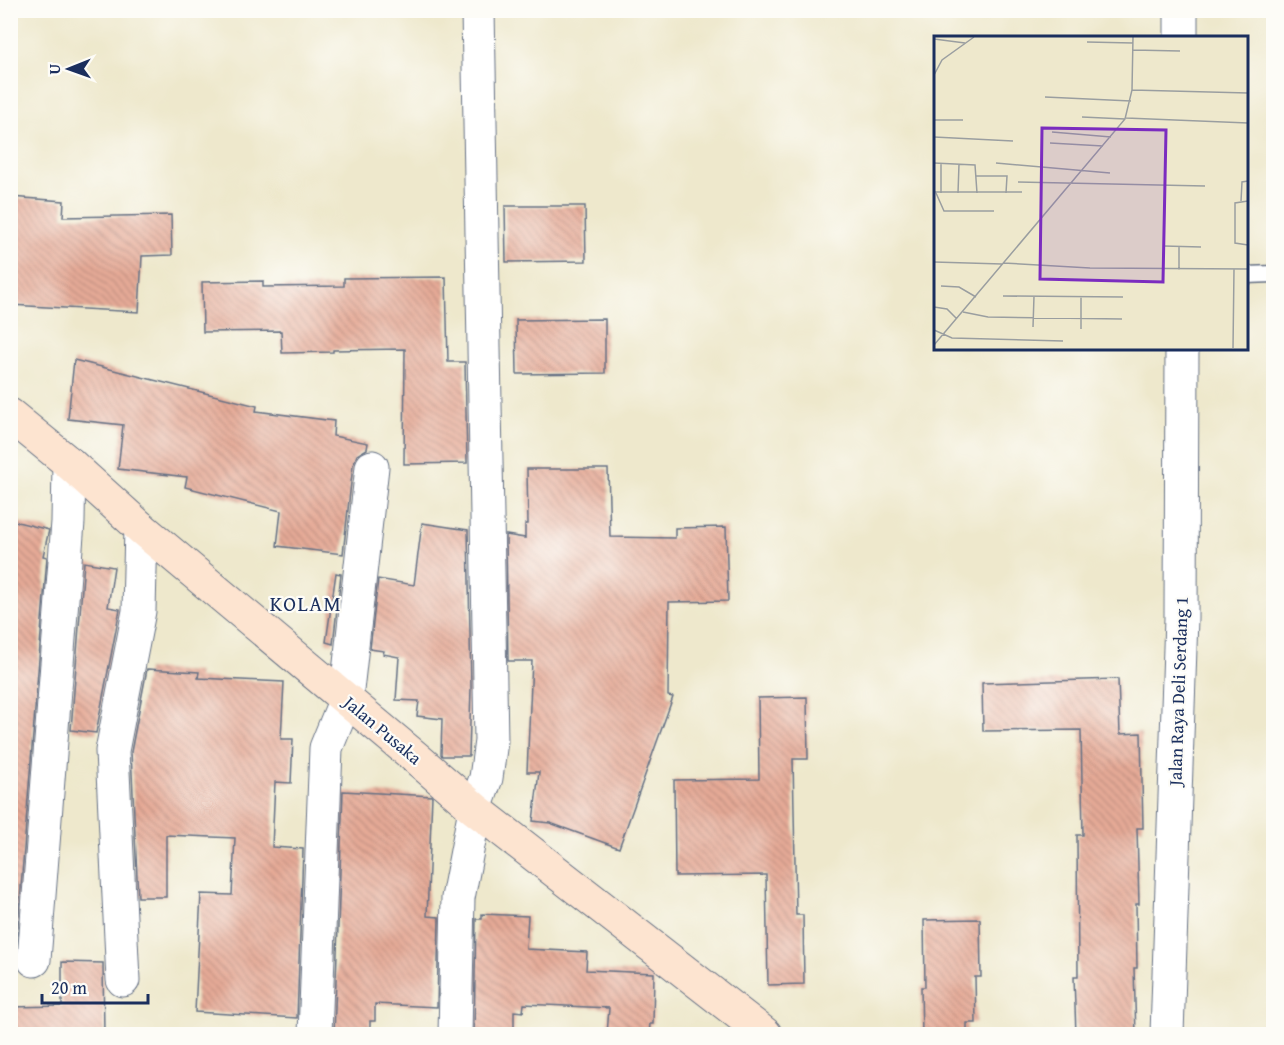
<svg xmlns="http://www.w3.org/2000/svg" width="1284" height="1045" font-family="'Gentium Book Plus',serif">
<defs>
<pattern id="building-back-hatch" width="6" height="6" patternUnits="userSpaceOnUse" patternTransform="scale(1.5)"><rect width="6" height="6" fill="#e6aa96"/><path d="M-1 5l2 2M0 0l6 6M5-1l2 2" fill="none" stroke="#ba8b7e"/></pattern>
</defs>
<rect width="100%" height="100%" fill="#fdfcf7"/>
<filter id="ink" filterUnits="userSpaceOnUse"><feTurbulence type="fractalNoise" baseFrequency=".0167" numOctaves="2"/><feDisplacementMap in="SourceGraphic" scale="12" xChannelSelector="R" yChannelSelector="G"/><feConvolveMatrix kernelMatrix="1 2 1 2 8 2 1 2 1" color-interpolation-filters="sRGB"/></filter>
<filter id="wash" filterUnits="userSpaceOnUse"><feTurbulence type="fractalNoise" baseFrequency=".008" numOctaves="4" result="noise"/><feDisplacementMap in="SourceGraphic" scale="24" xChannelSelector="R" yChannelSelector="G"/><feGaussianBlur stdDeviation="1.35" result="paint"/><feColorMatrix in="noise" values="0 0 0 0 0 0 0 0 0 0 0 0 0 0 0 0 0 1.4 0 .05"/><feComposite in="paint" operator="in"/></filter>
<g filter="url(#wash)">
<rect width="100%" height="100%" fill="#eee8cc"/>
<g id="blocks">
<path fill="url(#building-back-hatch)" d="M10,197L64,201L63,217L171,215L172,255L142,256L139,312L10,305Z
M505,206H585L586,261L506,262Z
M446,277L448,362H465L467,463L404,464L405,349L333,350V352L282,353L281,331L203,332L202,282L263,281V287L344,286V278Z
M605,319V373L517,374L516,320Z
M74,360L257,406L256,411L334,421L333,436L368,443L367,449L357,455L353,465L343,554L277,546L281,511L185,487L187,477L118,469L123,425L68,419Z
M527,469H608L610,537L675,538V528L726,527L728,601L669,602L668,696L673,697L619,848L550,823L533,821L539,772H527L532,661H508L506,535L525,538V524H528Z
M10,520L49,530L43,556L47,557L16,950H10Z
M422,523L468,530L471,688L469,756H442L441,754L442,719L417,716L419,701L396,700L399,657L383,654L384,651L370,649L378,579L414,585Z
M84,562L114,567L108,607L120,609L96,733L71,730Z
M336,573L341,574L333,644L326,642Z
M147,669L199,672L198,678L284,682L281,739H293L291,783L275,782L272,847L303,849L297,1018L195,1012L201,894L232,895L235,838L166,835V897H138L131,752Z
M1118,679L1120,734L1141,733L1143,828H1137L1139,904H1136L1137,968H1134L1136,1035H1076L1074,977H1078L1077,835H1083L1081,730L983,731L982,683Z
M807,697L808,759H793L796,915H803L804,984L768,985L766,875L675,876L674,780L759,779L758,698Z
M343,791L432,796L427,916L439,917L437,1007L375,1004V1021H370V1035H334Z
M482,914L528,916L526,949L587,952L586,970L654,973L653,1024H650L649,1035H607L609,1008L524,1004L523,1012L514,1011V1035H474L476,919H482Z
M980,919L981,977H975L976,1023H967V1035H922L921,987H925L924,920Z
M62,962L103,963L104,1035H10V1007L62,1006Z"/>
</g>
</g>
<g filter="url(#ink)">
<use href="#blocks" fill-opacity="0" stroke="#657084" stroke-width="1.5"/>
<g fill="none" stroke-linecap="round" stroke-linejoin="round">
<g stroke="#657084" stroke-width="19">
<path id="lane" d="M1246,275L1274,274"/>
</g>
<g stroke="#657084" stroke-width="35">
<path id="street" d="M1181,10V38
M34,960L68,522L69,463
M123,980L112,751L139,611L141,528
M315,1034L326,748L346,699L372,467
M455,1034L458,898L475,809L486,778L491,741L478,10
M1167,1034L1181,618L1182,348"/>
</g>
<g stroke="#657084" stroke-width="35">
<path id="secondary" d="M10,415L69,463L141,528L415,757L475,809L765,1034"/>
</g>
<use href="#lane" stroke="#fff" stroke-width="16"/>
<use href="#street" stroke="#fff" stroke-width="33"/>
<use href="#secondary" stroke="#fde4d0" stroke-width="33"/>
</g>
</g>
<g text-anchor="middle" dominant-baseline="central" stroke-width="4.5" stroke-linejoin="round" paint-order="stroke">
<g font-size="18" fill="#1b2f5e" stroke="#fdfcf7">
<text transform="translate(1178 691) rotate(-88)">Jalan Raya Deli Serdang 1</text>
<text transform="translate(383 730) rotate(40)">Jalan Pusaka</text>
</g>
<g font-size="21" letter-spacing="1.5" fill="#1b2f5e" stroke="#fdfcf7">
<text x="306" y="603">KOLAM</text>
</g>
</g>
<g transform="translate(934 36)">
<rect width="314" height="314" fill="#eee8cc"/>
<path fill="none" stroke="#9a9ea0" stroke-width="1.5" d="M0,3L31,7M153,6L199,7M199,14L246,15M0,39L8,24L40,1M198,54L314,57M111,61L197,65M148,81L191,83M192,82L314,87M0,84H29M118,96L177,101M0,101L79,105M116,107L169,110M0,127L41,129L43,157M7,127V157M62,127L176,137M42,140H73L72,157M84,146L271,150M0,156H88M2,157L10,175H60M24,157L25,128M307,165L308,146L314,145M314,165L301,167V207L314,209M230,210L267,211M0,226L68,228M69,227L156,232L314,233M245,234V210M7,250L25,251L42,261M69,260L189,261M0,271L13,273L23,283M29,276L54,281L188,283M99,291L100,260M147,293V261M0,294L18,302L129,305M0,309L191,83L198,54L199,1M299,312L300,233"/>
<path fill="#7b2cbf" fill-opacity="0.15" stroke="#7b2cbf" stroke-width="3" d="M108,92L232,94L229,246L106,243Z"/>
<rect width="314" height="314" fill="none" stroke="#1b2f5e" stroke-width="3"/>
</g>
<rect width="1284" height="1045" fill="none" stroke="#fdfcf7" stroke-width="36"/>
<g transform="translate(69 69) rotate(269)" stroke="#fdfcf7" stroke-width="4.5" paint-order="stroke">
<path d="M0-4.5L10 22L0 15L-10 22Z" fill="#1b2f5e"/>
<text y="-9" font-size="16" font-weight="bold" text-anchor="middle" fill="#1b2f5e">U</text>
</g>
<path d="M42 994v9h106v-9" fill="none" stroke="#1b2f5e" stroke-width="3"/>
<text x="51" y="994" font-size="18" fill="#1b2f5e" stroke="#fdfcf7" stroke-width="4.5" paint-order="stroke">20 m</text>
</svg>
